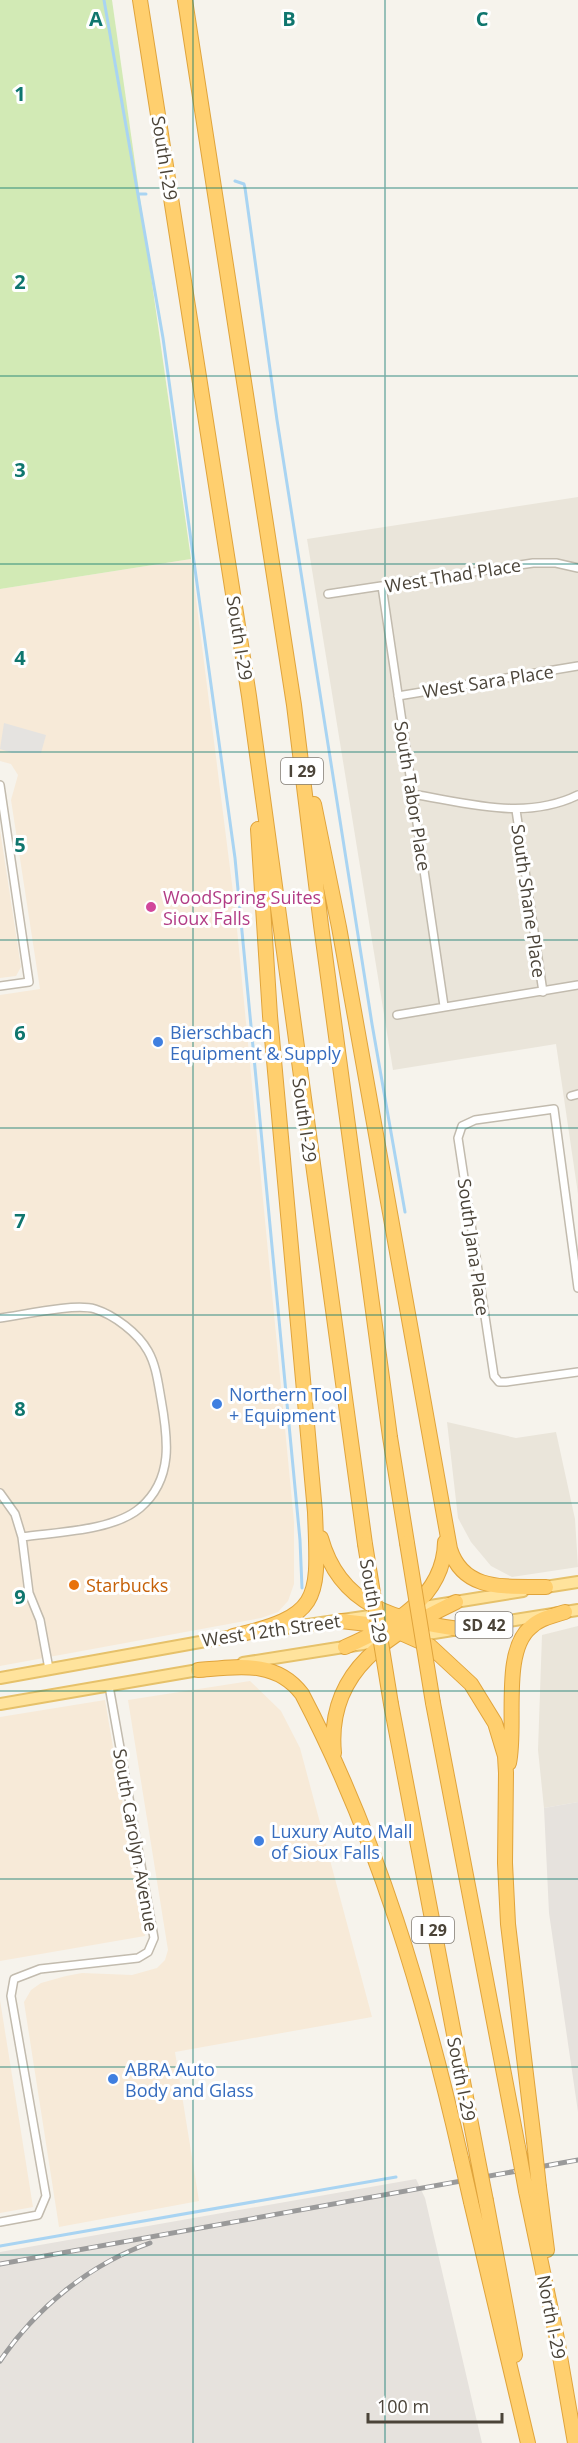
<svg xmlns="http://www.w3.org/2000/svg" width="578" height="2443" font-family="'Open Sans',sans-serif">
<rect width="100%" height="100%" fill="#f6f3ec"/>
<path fill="#eae5da" d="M578,497V1194L556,1044L393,1070L307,539Z
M447,1422L516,1438L556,1432L575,1519L578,1567L512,1577L491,1566L471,1542L458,1518Z
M578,1626V1802L544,1808L538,1750L542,1635Z"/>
<path fill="#f7ead8" d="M191,559L235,908L294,1522V1584L288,1601L278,1612L261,1618L0,1666V995L40,989L11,800L18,775L11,764L0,761V589Z
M0,830L21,967L16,976L0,978Z
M250,1681L281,1711L300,1748L372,2017L175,2052L199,2201L59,2227L24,2002L31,1990L41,1983L66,1976L82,1973L132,1975L157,1968L165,1960L168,1950L128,1700Z
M105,1700L145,1936L0,1961V1717Z
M0,2000L33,2207L0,2213Z"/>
<path fill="#e6e2dd" d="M578,1802V2112L549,1913L544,1808Z
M416,2179L425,2198L482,2443H0V2252Z"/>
<path fill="#d2eab5" d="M0,0H112L191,559L0,589Z"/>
<path fill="#e5e3e0" d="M4,723L46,735L41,753H12L0,749Z"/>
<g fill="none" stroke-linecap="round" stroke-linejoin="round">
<path stroke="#a9d4f2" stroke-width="3" d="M104,0L163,338L235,858L300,1540L302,1588
M235,181L244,184L245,188L277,420L372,1024L405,1212
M139,194H146
M0,2246L396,2177"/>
<g stroke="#c2bbae" stroke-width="10">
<path id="street" d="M382,586L444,1006
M328,594L533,563H556L578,568
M398,696L578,666
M0,785L29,982L0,986
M412,794C468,803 525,821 578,795
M516,810L543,992
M397,1015L578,985
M571,1096L578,1094
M578,1288L554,1109L475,1120L462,1126L458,1138L494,1376L499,1382H506L578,1372
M0,1318C23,1315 74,1303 95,1309C114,1315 138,1333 148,1351C156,1365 158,1382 161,1399C168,1438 174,1479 140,1508C113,1531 56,1532 22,1537
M0,1493L15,1514L22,1537L29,1593L40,1620L49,1669
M0,2222L38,2215L46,2196L11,1996L14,1979L40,1969L138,1958L148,1952L154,1938L109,1686"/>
</g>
<g stroke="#e6c16a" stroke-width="14">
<path id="primary" d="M539,1588L578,1582
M412,1609L523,1591
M266,1631L384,1614
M415,1636L578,1610
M243,1663L388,1640
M0,1678L239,1635
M0,1704L204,1669"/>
</g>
<g stroke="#e0a43c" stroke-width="16">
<path id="highway" d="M140,0L249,696L365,1544
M185,0L294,705L321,925L390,1437L407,1543
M314,804L339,927L450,1549C464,1593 508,1586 546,1587
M321,1538C340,1607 396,1620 459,1629
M341,1621L385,1626L430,1646L471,1684L495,1723L505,1756L506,1773L505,1863L508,1924L534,2141
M233,1636C324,1616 318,1597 315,1512L270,1016L258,829
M345,1647C391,1627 444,1598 445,1542
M198,1670C236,1667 276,1659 302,1694C378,1839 425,1999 461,2158
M433,1703L518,2147
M391,1704L477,2155
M334,1753C326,1669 390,1634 456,1602
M509,1763C517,1726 501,1651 531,1627C540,1618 553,1616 565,1612
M539,2187L547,2250
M526,2191L557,2339L575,2443
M486,2201L515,2355
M471,2202L528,2443"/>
</g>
<use href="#street" stroke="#fff" stroke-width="7"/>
<use href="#primary" stroke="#ffe39c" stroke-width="10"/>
<use href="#highway" stroke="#ffcf6e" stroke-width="14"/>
<g stroke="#9a9a9a" stroke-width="5">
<path id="rail" d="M0,2264L578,2160
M0,2361C36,2308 90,2264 150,2243"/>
</g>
<use href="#rail" stroke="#fff" stroke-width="3" stroke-dasharray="9" stroke-linecap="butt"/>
<g stroke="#e0a43c" stroke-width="16" stroke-linecap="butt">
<path id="highway-bridge" d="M407,1543L433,1703
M365,1544L391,1704
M534,2141L539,2187
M518,2147L526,2191
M477,2155L486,2201
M461,2158L471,2202"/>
</g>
<use href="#highway-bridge" stroke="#ffcf6e" stroke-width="14"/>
</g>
<path fill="none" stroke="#0f766e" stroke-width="1.5" stroke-opacity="0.55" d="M193,0V2443M385,0V2443M0,188H578M0,376H578M0,564H578M0,752H578M0,940H578M0,1128H578M0,1315H578M0,1503H578M0,1691H578M0,1879H578M0,2067H578M0,2255H578"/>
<circle fill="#d1479c" stroke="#fff" stroke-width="2" cx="151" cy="907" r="6"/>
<g fill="#3f7fe0" stroke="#fff" stroke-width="2">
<circle cx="158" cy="1042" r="6"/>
<circle cx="217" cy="1404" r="6"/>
<circle cx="259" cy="1841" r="6"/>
<circle cx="113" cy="2079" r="6"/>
</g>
<circle fill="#e8710a" stroke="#fff" stroke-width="2" cx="74" cy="1585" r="6"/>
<g text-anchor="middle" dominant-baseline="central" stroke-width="6" stroke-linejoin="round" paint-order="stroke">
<g fill="#fff" stroke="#817c74" stroke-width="1.5">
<rect x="281" y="758" width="42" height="26" rx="4.5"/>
<rect x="455.5" y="1612" width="57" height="26" rx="4.5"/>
<rect x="412" y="1917" width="42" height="26" rx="4.5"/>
</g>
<g font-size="16" font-weight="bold" fill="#4b4439">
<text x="302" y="771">I 29</text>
<text x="484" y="1625">SD 42</text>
<text x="433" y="1930">I 29</text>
</g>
<g font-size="18" fill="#4b4439" stroke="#fff">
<text transform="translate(165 158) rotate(81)">South I-29</text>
<text transform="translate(453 575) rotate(-9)">West Thad Place</text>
<text transform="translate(240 638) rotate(81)">South I-29</text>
<text transform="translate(488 681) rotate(-9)">West Sara Place</text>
<text transform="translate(413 796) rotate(81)">South Tabor Place</text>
<text transform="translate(529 901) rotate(82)">South Shane Place</text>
<text transform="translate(305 1120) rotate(82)">South I-29</text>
<text transform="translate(474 1247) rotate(82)">South Jana Place</text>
<text transform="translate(374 1601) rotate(80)">South I-29</text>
<text transform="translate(271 1630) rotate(-8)">West 12th Street</text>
<text transform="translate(136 1840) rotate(80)">South Carolyn Avenue</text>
<text transform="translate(462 2079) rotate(79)">South I-29</text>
<text transform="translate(552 2317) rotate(79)">North I-29</text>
</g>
<g font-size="18" fill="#b23c85" stroke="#fff" text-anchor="start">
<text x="163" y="897">WoodSpring Suites<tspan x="163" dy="21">Sioux Falls</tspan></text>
</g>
<g font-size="18" fill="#366cbe" stroke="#fff" text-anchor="start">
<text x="170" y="1032">Bierschbach<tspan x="170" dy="21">Equipment &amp; Supply</tspan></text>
<text x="229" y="1394">Northern Tool<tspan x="229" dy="21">+ Equipment</tspan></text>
<text x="271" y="1831">Luxury Auto Mall<tspan x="271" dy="21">of Sioux Falls</tspan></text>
<text x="125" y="2069">ABRA Auto<tspan x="125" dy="21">Body and Glass</tspan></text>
</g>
<g font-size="18" fill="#c56008" stroke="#fff" text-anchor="start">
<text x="86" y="1585">Starbucks</text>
</g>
</g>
<g font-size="20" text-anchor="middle" font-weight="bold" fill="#0f766e" stroke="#fff" stroke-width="6" stroke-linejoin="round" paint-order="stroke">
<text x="96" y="26">A</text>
<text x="289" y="26">B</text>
<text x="482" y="26">C</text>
<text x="20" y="101">1</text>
<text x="20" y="289">2</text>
<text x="20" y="477">3</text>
<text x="20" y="665">4</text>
<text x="20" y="852">5</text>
<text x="20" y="1040">6</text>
<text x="20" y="1228">7</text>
<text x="20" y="1416">8</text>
<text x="20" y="1604">9</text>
</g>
<path d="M368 2413v9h134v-9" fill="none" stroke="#4b4439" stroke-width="3"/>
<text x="377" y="2413" font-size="18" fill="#4b4439" stroke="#ffffff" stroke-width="4.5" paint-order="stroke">100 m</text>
</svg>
